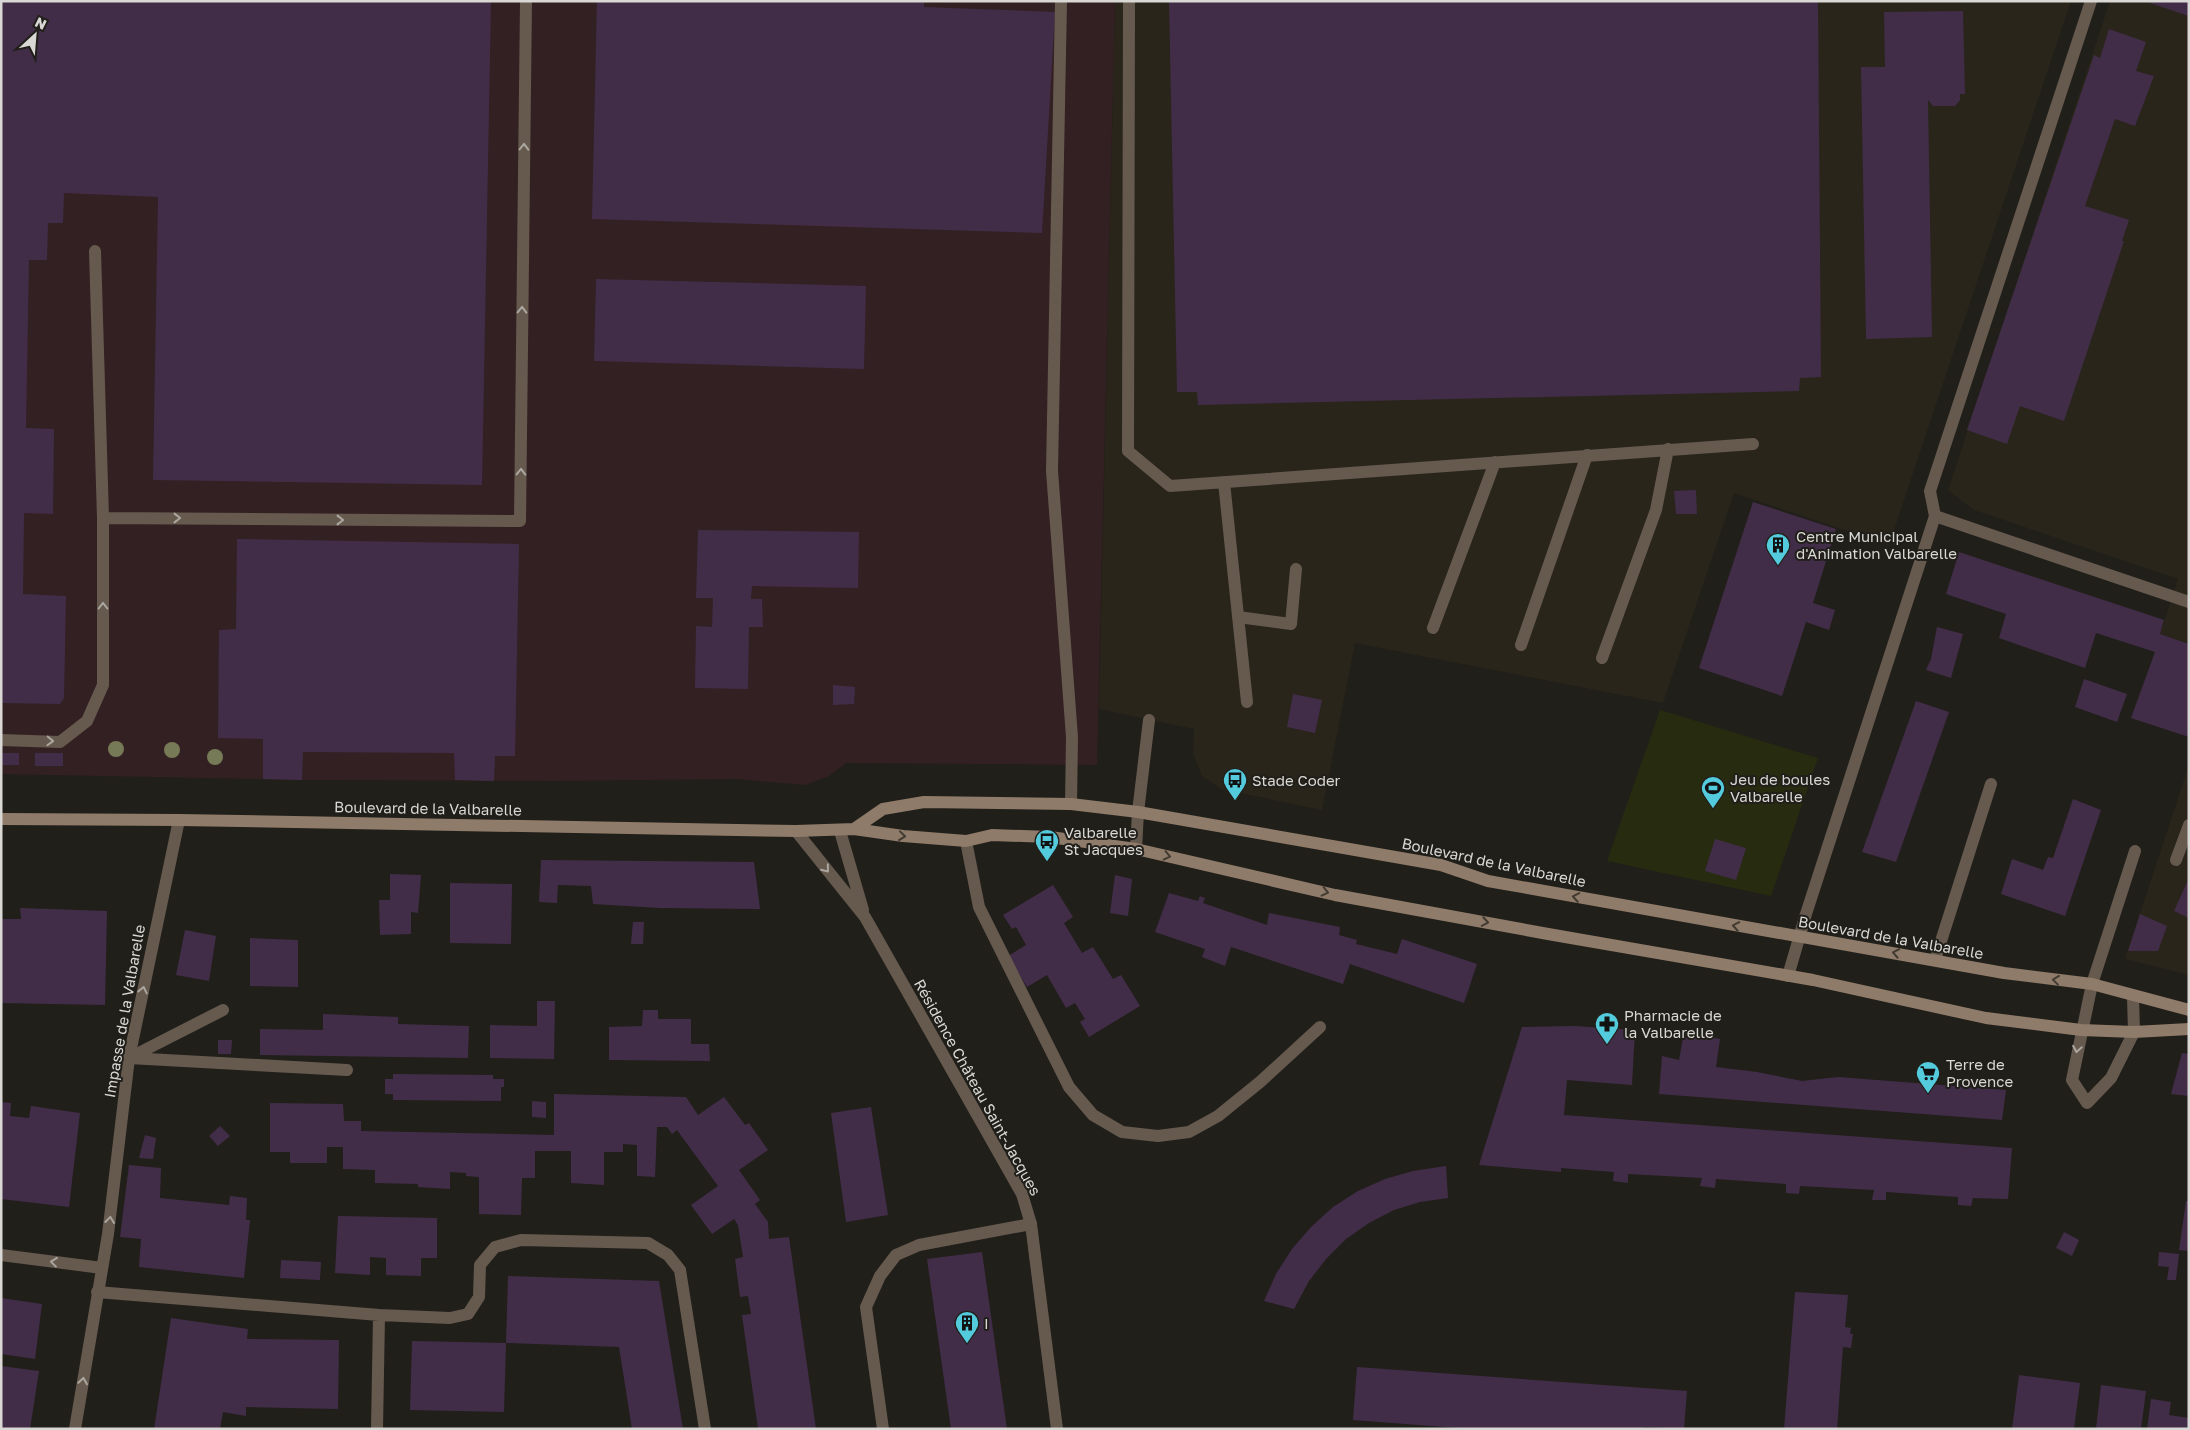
<svg xmlns="http://www.w3.org/2000/svg" width="2190" height="1430" font-family="'Golos Text',sans-serif">
<rect width="100%" height="100%" fill="#211f1a"/>
<path fill="#29251a" d="M1115,1H2071L1889,545L1734,493L1663,703L1355,643L1322,810L1221,789L1202,776L1193,754L1194,729L1099,709Z
M2110,1H2189V644L2160,634L2178,579L1974,510L1948,490Z
M2189,765V975L2125,959Z"/>
<path fill="#332022" d="M1,1H1115L1097,765L846,763L829,776L805,785L737,779L554,781L302,780L1,774Z"/>
<path fill="#272b10" d="M1660,710L1818,758L1771,896L1607,861Z"/>
<path fill="#422d48" d="M1,1H491L482,485L153,480L158,197L64,193L63,223H48L47,260H29L26,428L54,429L53,514L24,513L23,594L66,596L64,698L60,704L1,703Z
M597,1H924V7L1055,12L1042,233L592,219Z
M1169,1H1818L1821,377L1800,378L1799,391L1198,405L1197,392H1177Z
M2151,1H2189V16L2150,3Z
M1963,11L1965,94H1960V100L1955,106H1933L1928,100L1932,337L1866,339L1861,67H1885L1884,12Z
M2109,29L2146,42L2136,71L2154,76L2135,126L2115,119L2085,206L2129,220L2122,241H2124L2064,421L2020,406L2007,444L1967,430L2094,55L2100,58Z
M596,279L866,286L864,369L594,361Z
M1696,490L1697,514H1676L1674,491Z
M1753,502L1836,529L1813,603L1835,610L1829,630L1806,622L1782,696L1699,668Z
M698,530L859,532L858,588L752,586L751,599H762L763,627H749L748,689L695,688L696,626L712,627L713,598H696Z
M237,539L519,544L515,756H495L494,781L455,780L454,753L303,752L302,780L263,779V739L218,738L219,630L236,629Z
M1959,552L2164,620L2160,634L2189,644V737L2131,718L2155,652L2096,633L2085,668L1999,638L2006,614L1946,594Z
M1937,627L1963,634L1951,678L1926,670L1931,659Z
M2084,679L2127,694L2117,722L2075,707Z
M833,685L855,687L854,704L833,705Z
M1293,694L1322,700L1315,733L1287,727Z
M1916,701L1949,712L1896,862L1862,852Z
M1,753H19V765H1Z
M35,753H63V766H35Z
M2073,799L2101,810L2065,916L2001,894L2012,859L2043,870L2048,857L2053,858Z
M1715,839L1746,848L1736,880L1705,871Z
M541,860L754,862L760,909L660,908L593,904L591,886L558,885L557,903L539,902Z
M390,874L421,875L418,913L411,912V934L380,935L379,900H390Z
M1115,875L1132,879L1128,916L1110,913Z
M2189,878V918L2174,911Z
M450,883L512,884L511,944L450,943Z
M1053,885L1073,917L1064,923L1082,953L1093,947L1113,979L1121,975L1140,1006L1089,1037L1080,1022L1085,1019L1075,1003L1066,1008L1047,975L1027,987L1008,956L1026,945L1016,927L1012,929L1003,915Z
M1169,893L1198,901L1200,896L1205,898L1203,903L1267,925L1269,913L1340,927L1339,935L1357,940L1356,944L1397,954L1402,939L1477,964L1464,1003L1350,964L1343,984L1231,947L1225,966L1202,957L1205,949L1155,932Z
M20,908L107,911L105,1005L1,1003V919H21Z
M2140,914L2167,926L2158,951H2128Z
M633,922H644L643,944H631Z
M185,930L216,936L209,981L176,975Z
M250,938L298,940V987L250,986Z
M537,1001H555L554,1059L490,1058V1025L537,1026Z
M643,1010H658V1019H691V1044H709L710,1061L609,1060V1027L642,1026Z
M323,1014L398,1017V1024L469,1026L468,1058L260,1055V1029L323,1030Z
M1575,1026L1635,1030L1632,1085L1567,1080L1564,1115L2012,1148L2008,1199L1973,1198L1971,1206L1958,1205V1197L1886,1192V1200H1872L1874,1190L1800,1186L1799,1194L1786,1193V1184L1716,1179L1715,1188L1700,1186L1702,1178L1628,1174V1183L1613,1181L1614,1172L1561,1168V1172L1479,1165L1522,1027Z
M1684,1032L1720,1039L1716,1067L1757,1072L1802,1081L1838,1077L2006,1090L2002,1120L1659,1094L1662,1056L1679,1060Z
M218,1040H232L231,1054H218Z
M2182,1053L2189,1054V1096L2171,1094Z
M393,1074L493,1075V1079H504V1087H501V1101L393,1100V1094H385V1079H393Z
M554,1094L686,1097L698,1115L724,1097L745,1125L749,1123L768,1150L739,1170L760,1200L755,1204L768,1222L769,1239L789,1237L816,1429H758L742,1315L751,1314L748,1296L740,1297L735,1259L743,1257L738,1225L734,1219L712,1234L691,1205L718,1186L677,1130L672,1134L667,1127H657L655,1177L637,1176V1145L623,1144V1152H604V1185L571,1183V1151H535V1178H522L521,1215L479,1214V1177L466,1176V1173L450,1172V1189L418,1187V1184L375,1183V1170L343,1169V1147H327V1163H290V1152H270V1103L343,1104L344,1121H361V1131L554,1135Z
M532,1101L546,1102V1118L532,1117Z
M1,1102L11,1103L10,1116L29,1118L31,1106L80,1113L69,1207L1,1199Z
M871,1107L888,1215L846,1222L831,1113Z
M220,1126L230,1136L218,1146L209,1136Z
M145,1135L156,1138L153,1159L139,1158Z
M129,1165L161,1168L160,1198L229,1205L230,1196L247,1198L246,1220H250L244,1278L139,1267L141,1239L120,1237Z
M1446,1166L1448,1198L1420,1202L1394,1210L1369,1223L1346,1239L1326,1259L1309,1281L1294,1309L1264,1301L1276,1274L1292,1249L1311,1227L1333,1207L1358,1191L1385,1179L1413,1171Z
M2186,1201H2189V1251L2179,1250Z
M338,1216L437,1218V1258H421V1276L386,1275V1258L370,1257V1275L335,1273Z
M2064,1232L2079,1240L2072,1256L2056,1248Z
M982,1252L1007,1429H951L927,1259Z
M2159,1252L2179,1254L2176,1280H2167L2169,1267L2158,1266Z
M281,1260L321,1262L320,1280L280,1278Z
M508,1276L659,1281L683,1429H632L619,1347L506,1343L504,1412L410,1410L412,1341L506,1343Z
M1795,1292L1848,1295L1845,1327L1851,1328L1850,1334H1853L1851,1348L1843,1347L1837,1429H1784Z
M1,1298L42,1304L35,1359L1,1354Z
M171,1318L248,1329L247,1339L339,1340L338,1409L246,1407V1416L223,1412L220,1429H154Z
M1,1366L39,1371L30,1429H1Z
M1357,1367L1687,1391L1684,1429L1644,1427V1429H1471L1353,1420Z
M2019,1375L2080,1383L2074,1429H2012Z
M2101,1385L2146,1391L2141,1429H2096Z
M2151,1399L2171,1402L2169,1415L2189,1418V1429H2147Z"/>
<g fill="none" stroke-linecap="round" stroke-linejoin="round">
<path stroke="#665a4f" stroke-width="12" d="M1061,1L1052,471L1072,737L1071,804
M1129,1L1128,451L1170,486L1753,444
M95,251L103,518
M1224,482L1247,702
M1935,516L2189,602
M1238,617L1291,624L1296,569
M1433,628L1495,462
M1521,645L1587,455
M1602,658L1656,510L1668,449
M1,740L60,742L87,721L103,685V518L520,521L526,1
M966,841L979,907L1069,1087L1093,1115L1122,1132L1158,1136L1189,1132L1218,1116L1260,1082L1320,1027
M1136,849L1138,812L1149,720
M2176,860L2189,825
M1935,960L1991,784
M1788,976L1806,914L1935,516L1930,491L2091,1
M2133,996L2134,1032L2111,1078L2087,1103L2072,1080L2092,984L2135,851
M223,1010L129,1058L347,1070
M97,1292L379,1315L450,1318L468,1314L479,1297L480,1265L495,1247L521,1240L648,1243L668,1255L680,1270L705,1429
M377,1429L379,1315
M883,1429L866,1307L880,1276L896,1255L919,1245L1031,1224"/>
<path stroke="#665a4f" stroke-width="12" d="M796,831L865,917L1022,1194L1031,1224L1057,1429
M840,831L863,910
M1,1255L102,1268
M75,1429L108,1234L129,1058L179,820"/>
<path stroke="#8f7b69" stroke-width="12" d="M1,819L179,820L796,831L854,829L903,836L966,841L992,835L1050,837L1136,849L1335,895L1548,934L1813,980L1986,1018L2081,1030L2134,1032L2189,1029
M854,829L883,809L924,802L1071,804L1138,812L1441,865L1488,881L2004,973L2092,984L2189,1010"/>
</g>
<g fill="#767a56">
<circle cx="116" cy="749" r="8"/>
<circle cx="172" cy="750" r="8"/>
<circle cx="215" cy="757" r="8"/>
</g>
<defs><path id="oneway-chevron" d="M-2-3.5L2.5 0L-2 3.5" fill="none" stroke-width="1.6" stroke-linecap="round" stroke-linejoin="round" transform="scale(1.25)"/></defs>
<g stroke="#aba69f">
<use href="#oneway-chevron" transform="translate(524 147) rotate(-89)"/>
<use href="#oneway-chevron" transform="translate(522 310) rotate(-89)"/>
<use href="#oneway-chevron" transform="translate(521 472) rotate(-89)"/>
<use href="#oneway-chevron" transform="translate(177 518)"/>
<use href="#oneway-chevron" transform="translate(340 520)"/>
<use href="#oneway-chevron" transform="translate(103 606) rotate(-90)"/>
<use href="#oneway-chevron" transform="translate(50 741) rotate(2)"/>
<use href="#oneway-chevron" transform="translate(826 869) rotate(51)"/>
<use href="#oneway-chevron" transform="translate(143 990) rotate(-78)"/>
<use href="#oneway-chevron" transform="translate(2077 1049) rotate(100)"/>
<use href="#oneway-chevron" transform="translate(110 1220) rotate(-83)"/>
<use href="#oneway-chevron" transform="translate(54 1262) rotate(-173)"/>
<use href="#oneway-chevron" transform="translate(83 1381) rotate(-81)"/>
</g>
<g stroke="#423b32">
<use href="#oneway-chevron" transform="translate(902 836) rotate(6)"/>
<use href="#oneway-chevron" transform="translate(1167 856) rotate(13)"/>
<use href="#oneway-chevron" transform="translate(1325 892) rotate(13)"/>
<use href="#oneway-chevron" transform="translate(1576 897) rotate(-170)"/>
<use href="#oneway-chevron" transform="translate(1485 922) rotate(10)"/>
<use href="#oneway-chevron" transform="translate(1736 926) rotate(-170)"/>
<use href="#oneway-chevron" transform="translate(1896 953) rotate(-169)"/>
<use href="#oneway-chevron" transform="translate(2056 980) rotate(-173)"/>
</g>
<defs>
<g id="building-pin" transform="scale(1.25)"><path d="M0 17L-7.5 6A9.5 9.5 0 1 1 7.5 6Z" fill="#54cadd" stroke="#211f1a"/><path d="M-4-6H4V6H1V3H-1V6H-4ZM-2.5-4.3h1.7v1.8h-1.7ZM.8-4.3h1.7v1.8H.8ZM-2.5-1h1.7V.8h-1.7ZM.8-1h1.7V.8H.8Z" fill="#111"/></g>
<g id="bus-pin" transform="scale(1.25)"><path d="M0 17L-7.5 6A9.5 9.5 0 1 1 7.5 6Z" fill="#54cadd" stroke="#211f1a"/><path d="M-5-6H5V4H4V6H2V4H-2V6H-4V4H-5ZM-3.5-4V0h7V-4ZM-3.5 1.2v1.5H-2V1.2ZM2 1.2v1.5H3.5V1.2Z" fill="#111"/></g>
<g id="stadium-pin" transform="scale(1.25)"><path d="M0 17L-7.5 6A9.5 9.5 0 1 1 7.5 6Z" fill="#54cadd" stroke="#211f1a"/><path d="M0-5a6.5 5 0 1 0 0 10a6.5 5 0 1 0 0-10ZM-3.5-1.8h7v3.6h-7Z" fill="#111"/></g>
<g id="pharmacy-pin" transform="scale(1.25)"><path d="M0 17L-7.5 6A9.5 9.5 0 1 1 7.5 6Z" fill="#54cadd" stroke="#211f1a"/><path d="M-2-6h4v4h4v4h-4v4h-4v-4h-4v-4h4Z" fill="#111"/></g>
<g id="supermarket-pin" transform="scale(1.25)"><path d="M0 17L-7.5 6A9.5 9.5 0 1 1 7.5 6Z" fill="#54cadd" stroke="#211f1a"/><path d="M-6-5.5h2.5l.6 2H6L4.5 2H-2.5L-4.4-4H-6ZM-1.5 3.2a1.3 1.3 0 1 0 .1 0ZM3 3.2a1.3 1.3 0 1 0 .1 0Z" fill="#111"/></g>
</defs>
<g fill-rule="evenodd">
<use href="#building-pin" x="1778" y="545"/>
<use href="#bus-pin" x="1235" y="780"/>
<use href="#stadium-pin" x="1713" y="788"/>
<use href="#bus-pin" x="1047" y="841"/>
<use href="#pharmacy-pin" x="1607" y="1024"/>
<use href="#supermarket-pin" x="1928" y="1073"/>
<use href="#building-pin" x="967" y="1323"/>
</g>
<g text-anchor="middle" dominant-baseline="central" stroke-width="4" stroke-linejoin="round" paint-order="stroke">
<g font-size="15" fill="#d9d8d4" stroke="#211f1a" text-anchor="start">
<text x="1796" y="536">Centre Municipal<tspan x="1796" dy="17">d'Animation Valbarelle</tspan></text>
<text x="1730" y="779">Jeu de boules<tspan x="1730" dy="17">Valbarelle</tspan></text>
<text x="1252" y="780">Stade Coder</text>
<text x="1064" y="832">Valbarelle<tspan x="1064" dy="17">St Jacques</tspan></text>
<text x="1624" y="1015">Pharmacie de<tspan x="1624" dy="17">la Valbarelle</tspan></text>
<text x="1946" y="1064">Terre de<tspan x="1946" dy="17">Provence</tspan></text>
<text x="984" y="1323">I</text>
</g>
<g font-size="15" fill="#d9d8d4" stroke="#211f1a">
<text transform="translate(428 808) rotate(1)">Boulevard de la Valbarelle</text>
<text transform="translate(1494 862) rotate(12)">Boulevard de la Valbarelle</text>
<text transform="translate(1891 937) rotate(10)">Boulevard de la Valbarelle</text>
<text transform="translate(124 1011) rotate(-80)">Impasse de la Valbarelle</text>
<text transform="translate(978 1087) rotate(61)">Résidence Château Saint-Jacques</text>
</g>
</g>
<rect width="2190" height="1430" fill="none" stroke="#d9d8d4" stroke-width="5"/>
<g transform="translate(35 35) rotate(26)" stroke="#211f1a" stroke-width="4" paint-order="stroke">
<path d="M0-4L9 19L0 12L-9 19Z" fill="#d9d8d4"/>
<text y="-8" font-size="14" font-weight="bold" text-anchor="middle" fill="#d9d8d4">N</text>
</g>
</svg>
